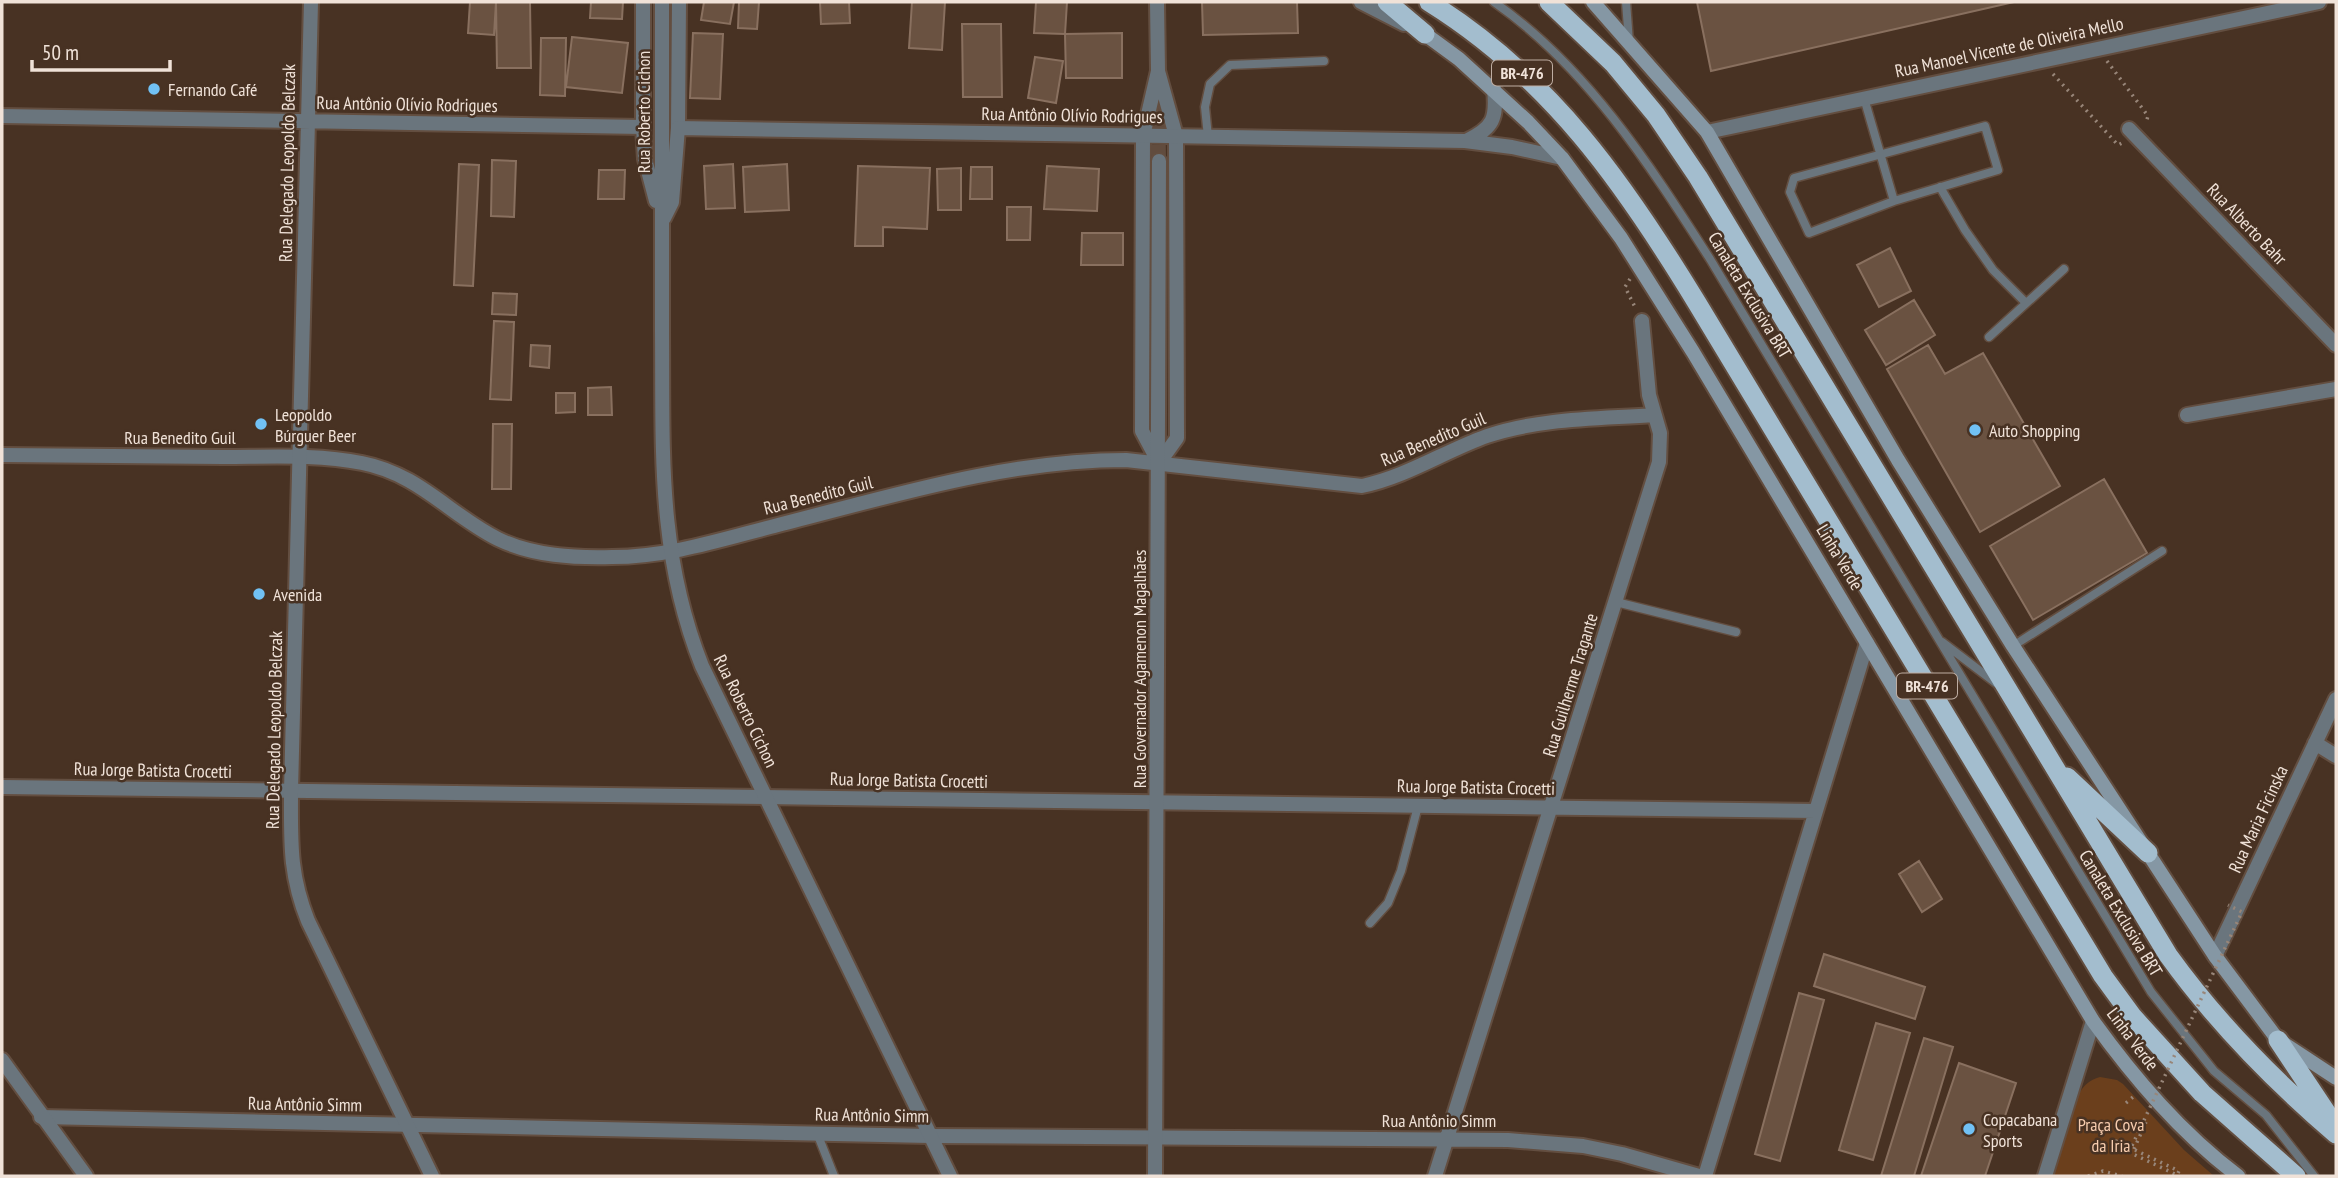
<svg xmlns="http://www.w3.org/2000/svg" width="2338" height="1178" font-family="'PT Sans Narrow',sans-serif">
<rect width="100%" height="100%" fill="#483223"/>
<path fill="#6b3f1c" d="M2100,1077L2117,1080L2123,1084L2184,1150L2214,1176H2053L2078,1095C2084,1085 2089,1080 2100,1077Z"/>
<path fill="#6a5241" stroke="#89705f" stroke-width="2" d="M470,2H496L494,35L468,33Z
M496,2H530L531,68H497Z
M591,2H623L622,19L590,18Z
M704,2H734L730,24L701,20Z
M739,2H759L757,29L738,28Z
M820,2H849L850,23L821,24Z
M912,2H945L942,50L909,48Z
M1036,2H1067L1065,34L1034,33Z
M1202,2H1297L1298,33L1203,35Z
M1697,2H2014L1711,71Z
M962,24H1001L1002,97H963Z
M693,33L723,34L720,99L690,98Z
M1122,33V78H1066L1065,34Z
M572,37L628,43L622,93L566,87Z
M541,38H566L565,96L540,95Z
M1035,57L1063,61L1056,103L1028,98Z
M492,160L516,161L514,217L491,216Z
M459,164L479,165L473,286L454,285Z
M733,164L735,208L706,209L704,166Z
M787,164L789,210L745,212L743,167Z
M858,166L930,168L927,229L883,227V246H855Z
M1047,166L1099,169L1097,211L1044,209Z
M971,167H992V199H970Z
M961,168V210H938L937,169Z
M599,170H625L624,199H598Z
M1007,207H1031L1030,240H1007Z
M1082,233H1123V265H1081Z
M1890,248L1911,291L1879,307L1857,265Z
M493,293L517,294L516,315L492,314Z
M1914,300L1935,335L1886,365L1865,330Z
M494,321L514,322L511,400L490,399Z
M531,345L550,346L549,368L530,366Z
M1928,345L1945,374L1983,353L2060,486L1980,532L1887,369Z
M611,387L612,415H588V388Z
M556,393H575V412L556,413Z
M493,424H512L511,489H492Z
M2104,479L2147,553L2033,620L1990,546Z
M1919,861L1942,899L1922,912L1899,874Z
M1824,954L1925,987L1915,1019L1814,986Z
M1799,993L1824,1000L1780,1161L1755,1154Z
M1876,1023L1910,1033L1873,1160L1839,1150Z
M1924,1038L1953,1047L1914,1176H1881Z
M1959,1063L2016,1083L1985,1176H1921Z"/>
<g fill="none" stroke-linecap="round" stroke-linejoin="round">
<path stroke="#614c3e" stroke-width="14" stroke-dasharray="14 7" stroke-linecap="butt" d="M1158,82L1159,161"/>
<g stroke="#634e40" stroke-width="11">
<path id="service" d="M1494,2C1587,67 1649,164 1710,259L2151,992L2214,1071L2266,1115L2314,1176
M1626,2L1629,42
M1864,98L1894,201
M1985,126L1998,170L1894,201L1809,233L1790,192L1794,178Z
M1208,137L1205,107L1210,84L1230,65L1324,61
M1940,187L1965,230L1993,270L2026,303
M1989,337L2064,269
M1616,602L1736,632
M1942,642L1996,683
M2013,646L2162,551
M1370,923L1388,903L1401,871L1418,806
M817,1133L834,1176"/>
</g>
<g stroke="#634e40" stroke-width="18">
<path id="minor" d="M1157,2L1158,71L1143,136L1142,431L1159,463L1177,438L1176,136L1158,71
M1361,2L1404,24
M643,127V2
M678,128L679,2
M2129,129L2336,345
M1707,132L2319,2
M2187,415L2336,389
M2,455C75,455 149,456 223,457C269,457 317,454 362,463C419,474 450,515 498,539C533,556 575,558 612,557C669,557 723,539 778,525C892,496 1007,460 1126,460L1362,486C1406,477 1445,451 1487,436C1540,418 1599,419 1654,415
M2315,743L2336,756
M2,787L1816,811
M2215,956L2336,699
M41,1117L930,1136L1508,1140L1583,1146L1622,1154L1699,1176
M1435,1176L1659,462L1660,433L1649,395L1642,321
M1705,1176L1867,643"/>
</g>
<g stroke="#634e40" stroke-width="18">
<path id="tertiary" d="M311,2L291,791C291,841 289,874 308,921L432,1176
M662,2C662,111 661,221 662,331C663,449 657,553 702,666L950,1176
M2,116L643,127L645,159L656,201
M1466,141C1494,128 1497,118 1494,89
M664,218L672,202L678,128L1465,141L1512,147L1562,158
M2,1060L86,1176
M1155,1176L1159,161
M2045,1176L2093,1021"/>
</g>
<g stroke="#634e40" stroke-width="18">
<path id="secondary" d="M1593,2L1707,132L1898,460L2013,646L2215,956L2278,1040L2336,1078
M1425,34L1459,59L1528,122L1562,158L1621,238L1693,352L2093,1021C2135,1079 2181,1133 2238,1176"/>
</g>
<g stroke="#634e40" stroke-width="23">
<path id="trunk" d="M1387,2L1425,34
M1429,2C1551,78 1624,183 1697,303L2103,976L2133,1017L2202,1093L2296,1176
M1549,2L1613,63L1656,115L1698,177L2168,955C2217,1023 2273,1080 2336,1134
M2067,777L2148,853
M2278,1040L2334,1124"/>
</g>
<path stroke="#988679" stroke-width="3.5" stroke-dasharray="2 5" stroke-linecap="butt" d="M2107,61L2148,116L2146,123
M2053,74L2118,145L2122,143
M1630,279L1625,287L1636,309
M2126,1103L2133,1097
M2116,1141L2179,1171L2177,1175L2114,1145Z
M2134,1149L2146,1122
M2088,1176L2103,1171L2122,1176"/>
<use href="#service" stroke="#6a757d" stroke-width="8"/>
<use href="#minor" stroke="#6a757d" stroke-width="14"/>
<use href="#tertiary" stroke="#6a757d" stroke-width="14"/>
<use href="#secondary" stroke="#8597a4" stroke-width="14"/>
<use href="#trunk" stroke="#a3bdce" stroke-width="19"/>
<path stroke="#988679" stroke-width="3.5" stroke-dasharray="2 5" stroke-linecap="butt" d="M2129,1152L2242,912L2228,905"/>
</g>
<g fill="#71c1f4" stroke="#483223" stroke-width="2.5">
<circle cx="154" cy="89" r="7"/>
<circle cx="261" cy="424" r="7"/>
<circle cx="1975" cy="430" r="7"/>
<circle cx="259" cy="594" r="7"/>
<circle cx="1969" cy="1129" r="7"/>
</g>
<g text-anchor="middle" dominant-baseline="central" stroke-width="5" stroke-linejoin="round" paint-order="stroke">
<g fill="#483223" stroke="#beada2" stroke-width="2">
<rect x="1492" y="60.5" width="60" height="25" rx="5"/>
<rect x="1897" y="673.5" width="60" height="25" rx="5"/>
</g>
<g font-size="16" font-weight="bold" fill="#f0e2d8">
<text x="1522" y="73">BR-476</text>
<text x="1927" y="686">BR-476</text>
</g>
<g font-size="18" fill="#f0e2d8" stroke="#483223">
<text transform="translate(2009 47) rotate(-12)">Rua Manoel Vicente de Oliveira Mello</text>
<text transform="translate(407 104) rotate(1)">Rua Antônio Olívio Rodrigues</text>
<text transform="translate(643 112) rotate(-90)">Rua Roberto Cichon</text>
<text transform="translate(1072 115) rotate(1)">Rua Antônio Olívio Rodrigues</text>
<text transform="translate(287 163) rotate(-89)">Rua Delegado Leopoldo Belczak</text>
<text transform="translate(2247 224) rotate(46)">Rua Alberto Bahr</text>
<text transform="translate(1750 295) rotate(59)">Canaleta Exclusiva BRT</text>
<text x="180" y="437">Rua Benedito Guil</text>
<text transform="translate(1433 439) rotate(-23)">Rua Benedito Guil</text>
<text transform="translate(818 495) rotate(-14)">Rua Benedito Guil</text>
<text transform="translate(1840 557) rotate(59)">Linha Verde</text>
<text transform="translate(1139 669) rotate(-90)">Rua Governador Agamenon Magalhães</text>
<text transform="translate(1570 685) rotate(-73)">Rua Guilherme Tragante</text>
<text transform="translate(746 711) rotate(64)">Rua Roberto Cichon</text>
<text transform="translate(274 730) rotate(-89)">Rua Delegado Leopoldo Belczak</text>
<text transform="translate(153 770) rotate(1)">Rua Jorge Batista Crocetti</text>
<text transform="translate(909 780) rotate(1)">Rua Jorge Batista Crocetti</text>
<text transform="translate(1476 787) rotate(1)">Rua Jorge Batista Crocetti</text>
<text transform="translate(2258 819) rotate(-65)">Rua Maria Ficinska</text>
<text transform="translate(2121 913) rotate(59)">Canaleta Exclusiva BRT</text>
<text transform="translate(2133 1039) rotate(53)">Linha Verde</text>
<text transform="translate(305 1104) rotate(1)">Rua Antônio Simm</text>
<text transform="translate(872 1115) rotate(1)">Rua Antônio Simm</text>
<text x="1439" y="1120">Rua Antônio Simm</text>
</g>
<g font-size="18" fill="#f0e2d8" stroke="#483223" text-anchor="start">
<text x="168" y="89">Fernando Café</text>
<text x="275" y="414">Leopoldo<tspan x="275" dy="21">Búrguer Beer</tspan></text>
<text x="1989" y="430">Auto Shopping</text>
<text x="273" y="594">Avenida</text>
<text x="1983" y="1119">Copacabana<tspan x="1983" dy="21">Sports</tspan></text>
</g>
<g font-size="18" fill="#f7ccae" stroke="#483223">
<text x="2111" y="1124">Praça Cova<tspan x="2111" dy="21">da Iria</tspan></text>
</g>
</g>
<rect width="2338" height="1178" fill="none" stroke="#f0e2d8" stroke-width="7"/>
<path d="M32 60v10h138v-10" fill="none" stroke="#f0e2d8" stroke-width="3.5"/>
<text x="42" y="60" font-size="21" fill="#f0e2d8" stroke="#483223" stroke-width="5" paint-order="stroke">50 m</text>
</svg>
